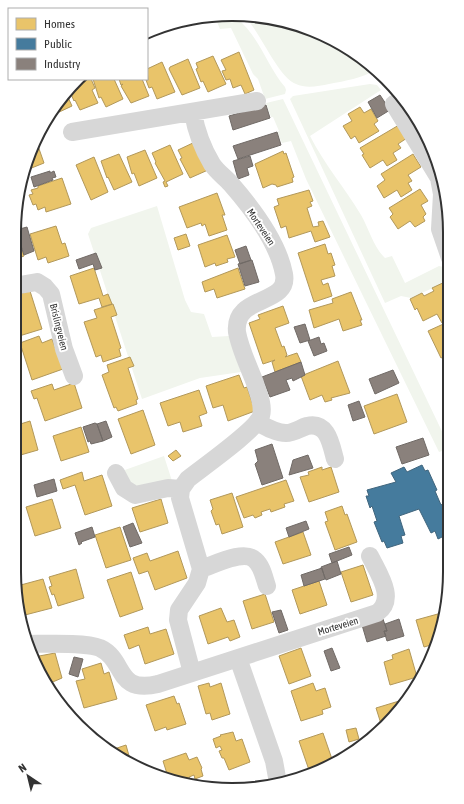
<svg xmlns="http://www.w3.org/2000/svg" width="464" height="804" font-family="'Asap Condensed',sans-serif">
<rect width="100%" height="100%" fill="#fff"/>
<path fill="#f1f5ed" d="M204,18H236C259,35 267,66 285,87L286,90L285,94L265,99L258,79L253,74L231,28L220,29L217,22Z
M246,18H274L353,51L376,70C361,78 346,81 329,84C319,86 306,89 296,84C279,78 261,34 246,18Z
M370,84L377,85L381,90L310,136C324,164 345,188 361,215C369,229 374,248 385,258L392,256L405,283L439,266L448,268L450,280L411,298L401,296L385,303L290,99L293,96Z
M283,99L449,446L448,449L439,452L306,179L291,141L282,143L277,132L279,131L273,117H271L266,103Z
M157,206L185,300L191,312L204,314L212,337L229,336L241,372L200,378L142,399L88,234L91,228Z
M164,456L172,481L136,491L122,471Z"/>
<path fill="#e9c46a" stroke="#b2985a" d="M239,52L254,90L245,94L241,85L233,88L230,79L226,80L222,71L226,70L221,60Z
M213,56L226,84L208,92L203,81L201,82L196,69L198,68L196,63Z
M188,59L200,88L182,95L169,69L170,67Z
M162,62L175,92L157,99L152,87L149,88L146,80H148L147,69Z
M83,79H91L95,88L92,90L98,103L80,110L75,100L74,101L71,94H68Z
M93,79H114L123,99L106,107L101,97L99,98Z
M119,79H142L149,96L131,103L121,86L123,84L121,85Z
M67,95L72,106L55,114L52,109Z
M360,107L364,113L371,109L378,121L374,124L379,131L359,143L355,136L351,139L343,126L352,121L348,114Z
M399,125L407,138L398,144L401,148L393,153L397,160L387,166L383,160L370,168L362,155L364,154L360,148Z
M195,142L208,170L190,178L180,159L182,158L178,150Z
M37,143L44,163L24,171L26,162L34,144Z
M170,145L183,174L166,182L168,186L165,187L163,182L165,181L155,163L156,162L152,153Z
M145,150L157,178L139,186L134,173L132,174L127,157Z
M283,151L284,154L286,153L294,177L292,178L293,182L277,187L276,185L272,184L263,188L255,164Z
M119,154L132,182L114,190L108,177L107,178L101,161Z
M413,154L421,167L408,175L412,181L408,183L412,190L401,197L397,190L384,198L377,186L385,180L381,174Z
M94,157L108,192L91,200L76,165Z
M62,178L71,204L46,212L45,207L38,210L36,204L33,205L29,195L33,194L31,190L38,188V186Z
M420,189L428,201L421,205L426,214L423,217L425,221L415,227L410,221L398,229L390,217L393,214L389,208Z
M309,190L313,201L310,202L312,206L307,208L313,227L319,226L318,222L323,221L330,237L315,242L311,231L289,238L286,226L281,228L274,207L279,205L277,199Z
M217,193L225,215H222L227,230L209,236L205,224L202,226L201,223L187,228L179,207Z
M56,226L62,244L65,243L69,256L48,263L46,257L38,260L30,234Z
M186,234L190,246L178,250L174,238Z
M227,235L235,257L227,259L228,262L216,266L215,263L205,267L198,245Z
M18,239L24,256L14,260V240Z
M325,244L328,254L331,253L335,265L332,266L335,276L321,280L323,285L328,283L332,296L314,302L298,253Z
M94,268L103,296L108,294L112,304L102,307L99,298L79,304L70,276Z
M238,268L245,289L217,298L214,289L205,292L202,282Z
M447,281L450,286V294L447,296L450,300V319L442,323L437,314L423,321L417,308L415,310L410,299L422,293L424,296L434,291L432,288Z
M30,291L42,329L16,337L14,306L18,305L15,295Z
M351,292L362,320H360L362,325L343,331L339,319L314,328L309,310L333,303L332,299Z
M113,304L117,315L111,317L121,348L119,349L121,356L103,362L101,355L96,357L84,322L97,318L94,310Z
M283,306L289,323L275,328L282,347L284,346L287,355L285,357L297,353L301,362L275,372L272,362L275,360L263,364L249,323L260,319L258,315Z
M450,321V354L441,358L428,331Z
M39,336L42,343L52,339L63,369L32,380L20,343Z
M130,357L134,366L128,368L138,399L136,400L137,404L118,411L116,407L114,408L102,375L109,372L107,365Z
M450,358V376L446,368L448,367L445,360Z
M338,361L350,393L331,398L332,400L325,402L322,395L310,400L301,376Z
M239,375L244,388L247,387L255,411L228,421L223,405L213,408L206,386Z
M74,383L82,408L45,421L37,398L34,399L31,391L52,384L54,390Z
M199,390L207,413L199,416L202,426L183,432L180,422L168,426L160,403Z
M397,394L407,422L374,434L364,406Z
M143,410L155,445L131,454L118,419Z
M30,421L38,450L17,456L18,461L14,462V426Z
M81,427L89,452L61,461L53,436Z
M176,450L181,456L173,461L168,456Z
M322,467V470L331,467L339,492L309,502L300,477L309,475L308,472Z
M82,472L84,481L102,475L112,506L85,515L75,485L63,489L60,480Z
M286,480L294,501L284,504L285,507L271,512L270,509L261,512L262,515L255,518L253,515L244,518L236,497Z
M232,493L243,527L222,534L219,524L216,525L211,511L213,509L210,500Z
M52,499L61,528L35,536L26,507Z
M161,499L168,523L140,532L132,508Z
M342,506L345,515L347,514L357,542L335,550L325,522L328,521L325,512Z
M120,527L131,560L106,568L95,535Z
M303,532L311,555L283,564L275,542Z
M178,551L187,578L155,590L148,571L139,574L133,558L147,553L150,561Z
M363,565L373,595L351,602L341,572Z
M450,566V586L446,589L444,580L447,579L444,568Z
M76,569L84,598L58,606L54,594L52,595L49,587L52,586L49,577Z
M131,572L143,609L120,617L107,580Z
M43,579L52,608L25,615L17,586Z
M319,581L327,605L300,614L292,590Z
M265,594L274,622L252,629L243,601Z
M221,608L227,622L234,620L240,637L230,641L228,637L208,644L199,616Z
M445,612L438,643L424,647L416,620Z
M148,627L150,634L166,629L174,654L145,664L139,645L129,649L124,635Z
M301,648L311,676L289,684L279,656Z
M409,649L417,677L390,685L384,662L393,659L392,655Z
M55,653L62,678L48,684L34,657Z
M101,663L104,674L109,672L117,699L84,708L76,681L85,679L82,669Z
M209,683L210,687L221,683L230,714L212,720L210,713L206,714L198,686Z
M313,683L316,691L325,688L331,707L322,710L323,714L301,721L291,691Z
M174,696L177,704L179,703L186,724L167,730L166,727L155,731L146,705Z
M409,698L382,727L376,708Z
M356,728L359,739L349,742L346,730Z
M233,732L236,741L242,739L250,762L229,770L224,758H222L219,751L222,750L220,746L216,748L213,739L221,736L220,735Z
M323,733L333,762L310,773L299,741Z
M126,745L131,763L108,751Z
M186,753L189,760L197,757L202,768L201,769L203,776L195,779L194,775L189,777L190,779L182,781V779L174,782L169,780L163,761Z"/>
<path fill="#457b9d" stroke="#40657d" d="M422,465L425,471L428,470L437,490L435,491L441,505L444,503L450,515V533L438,539L435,531L431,533L419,509L399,516L405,535L401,536L403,543L387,548L384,541L382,542L374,522L377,521L372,506L370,508L366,496H369L367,490L396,482L391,473L404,467L407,472Z"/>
<path fill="#8a817c" stroke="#706a66" d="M380,95L390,110L377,118L368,102Z
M266,105L270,118L233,130L229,116Z
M277,132L281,145L238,159L233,146Z
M250,156L253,166L247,168L249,175L238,179L233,161Z
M50,171V173L54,171L56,177L52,178L53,180L34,187L31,177Z
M27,227L34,251L24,255L16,230Z
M246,246L251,260L240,264L235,250Z
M96,253L102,268L95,270L93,264L79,269L76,260Z
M252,260L259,282L245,286L238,264Z
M305,324L310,340L300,343L294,327Z
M319,337L321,344L324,343L327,351L314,356L308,341Z
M301,362L305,375L293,381L292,378L286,380L290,390L270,397L262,377Z
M393,370L399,383L375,394L369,379Z
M359,401L365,417L353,421L348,405Z
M106,421L112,437L103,441L97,424Z
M95,423L97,424L103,441L91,444L90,441L88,442L83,427Z
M423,438L429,455L402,464L396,447Z
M272,444L283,478L262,485L255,464L258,461L255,450Z
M308,455L313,468L289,475L293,460Z
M54,479L57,491L37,497L34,485Z
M306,521L309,529L289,537L286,528Z
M133,523L142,543L130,547L123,527Z
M92,527L95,537L81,542L82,543L79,545L75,533Z
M349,547L352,555L332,563L329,554Z
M337,561L341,574L326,580L321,567Z
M16,565L20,579L15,580L14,566Z
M322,568L325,579L304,586L301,575Z
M281,610L288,630L279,633L272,612Z
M383,619L387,631H384L386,636L367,642L362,625Z
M399,619L404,636L387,641L384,631H387L385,624Z
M332,648L340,668L331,671L324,651Z
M74,657L83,659L78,677L69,674Z
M361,746V747L345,756L344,751Z"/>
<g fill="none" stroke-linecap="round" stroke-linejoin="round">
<path stroke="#d7d7d7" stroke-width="18" d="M394,104L439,178L442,194L440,229L450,258
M72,132L257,101
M14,286L37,282L45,287L51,294L64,349L74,376
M257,422C266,427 276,433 286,433C294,433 300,428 307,426C328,421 331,445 335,459
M116,473L124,488L135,495L168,488L181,489
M201,569C214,565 244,549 255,560C262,566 264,577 267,586
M26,644C45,644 85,642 100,648C126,660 115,694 158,684L377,613C397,599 378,573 370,556
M238,658L274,761L278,783
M192,673L178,620L179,610L197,583L201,569L180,498L181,489L188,479C203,467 256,430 261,416C264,405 258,393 255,383C249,367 240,349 237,332C233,294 290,306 284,274C278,242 252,208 231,184C225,177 217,172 212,164C203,149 196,130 193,113"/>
</g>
<g text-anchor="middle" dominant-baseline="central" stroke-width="4" stroke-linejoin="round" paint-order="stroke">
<g font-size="10" fill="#333" stroke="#fff">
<text transform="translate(261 227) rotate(56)">Morteveien</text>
<text transform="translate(59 327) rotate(76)">Brislingveien</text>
<text transform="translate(338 626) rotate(-17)">Morteveien</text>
</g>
</g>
<path d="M0 0H464V804H0ZM232 21H232A211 211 0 0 1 443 232V572A211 211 0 0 1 232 783H232A211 211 0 0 1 21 572V232A211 211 0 0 1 232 21Z" fill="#fff" fill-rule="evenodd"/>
<path fill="none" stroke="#333" stroke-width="2" d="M232 21H232A211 211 0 0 1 443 232V572A211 211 0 0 1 232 783H232A211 211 0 0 1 21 572V232A211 211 0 0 1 232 21Z"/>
<rect x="8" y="8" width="140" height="72" fill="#ffffff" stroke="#adadad"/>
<rect x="16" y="18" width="20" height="12" fill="#e9c46a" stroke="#adadad"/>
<text x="44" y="28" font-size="12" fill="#333333">Homes</text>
<rect x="16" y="38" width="20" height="12" fill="#457b9d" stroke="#adadad"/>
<text x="44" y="48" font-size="12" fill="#333333">Public</text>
<rect x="16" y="58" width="20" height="12" fill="#8a817c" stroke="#adadad"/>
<text x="44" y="68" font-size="12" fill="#333333">Industry</text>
<g transform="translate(28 776) rotate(325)" stroke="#ffffff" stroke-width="3" paint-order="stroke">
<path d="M0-3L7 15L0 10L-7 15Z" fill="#333333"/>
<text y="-6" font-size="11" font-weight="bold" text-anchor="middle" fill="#333333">N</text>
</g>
</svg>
